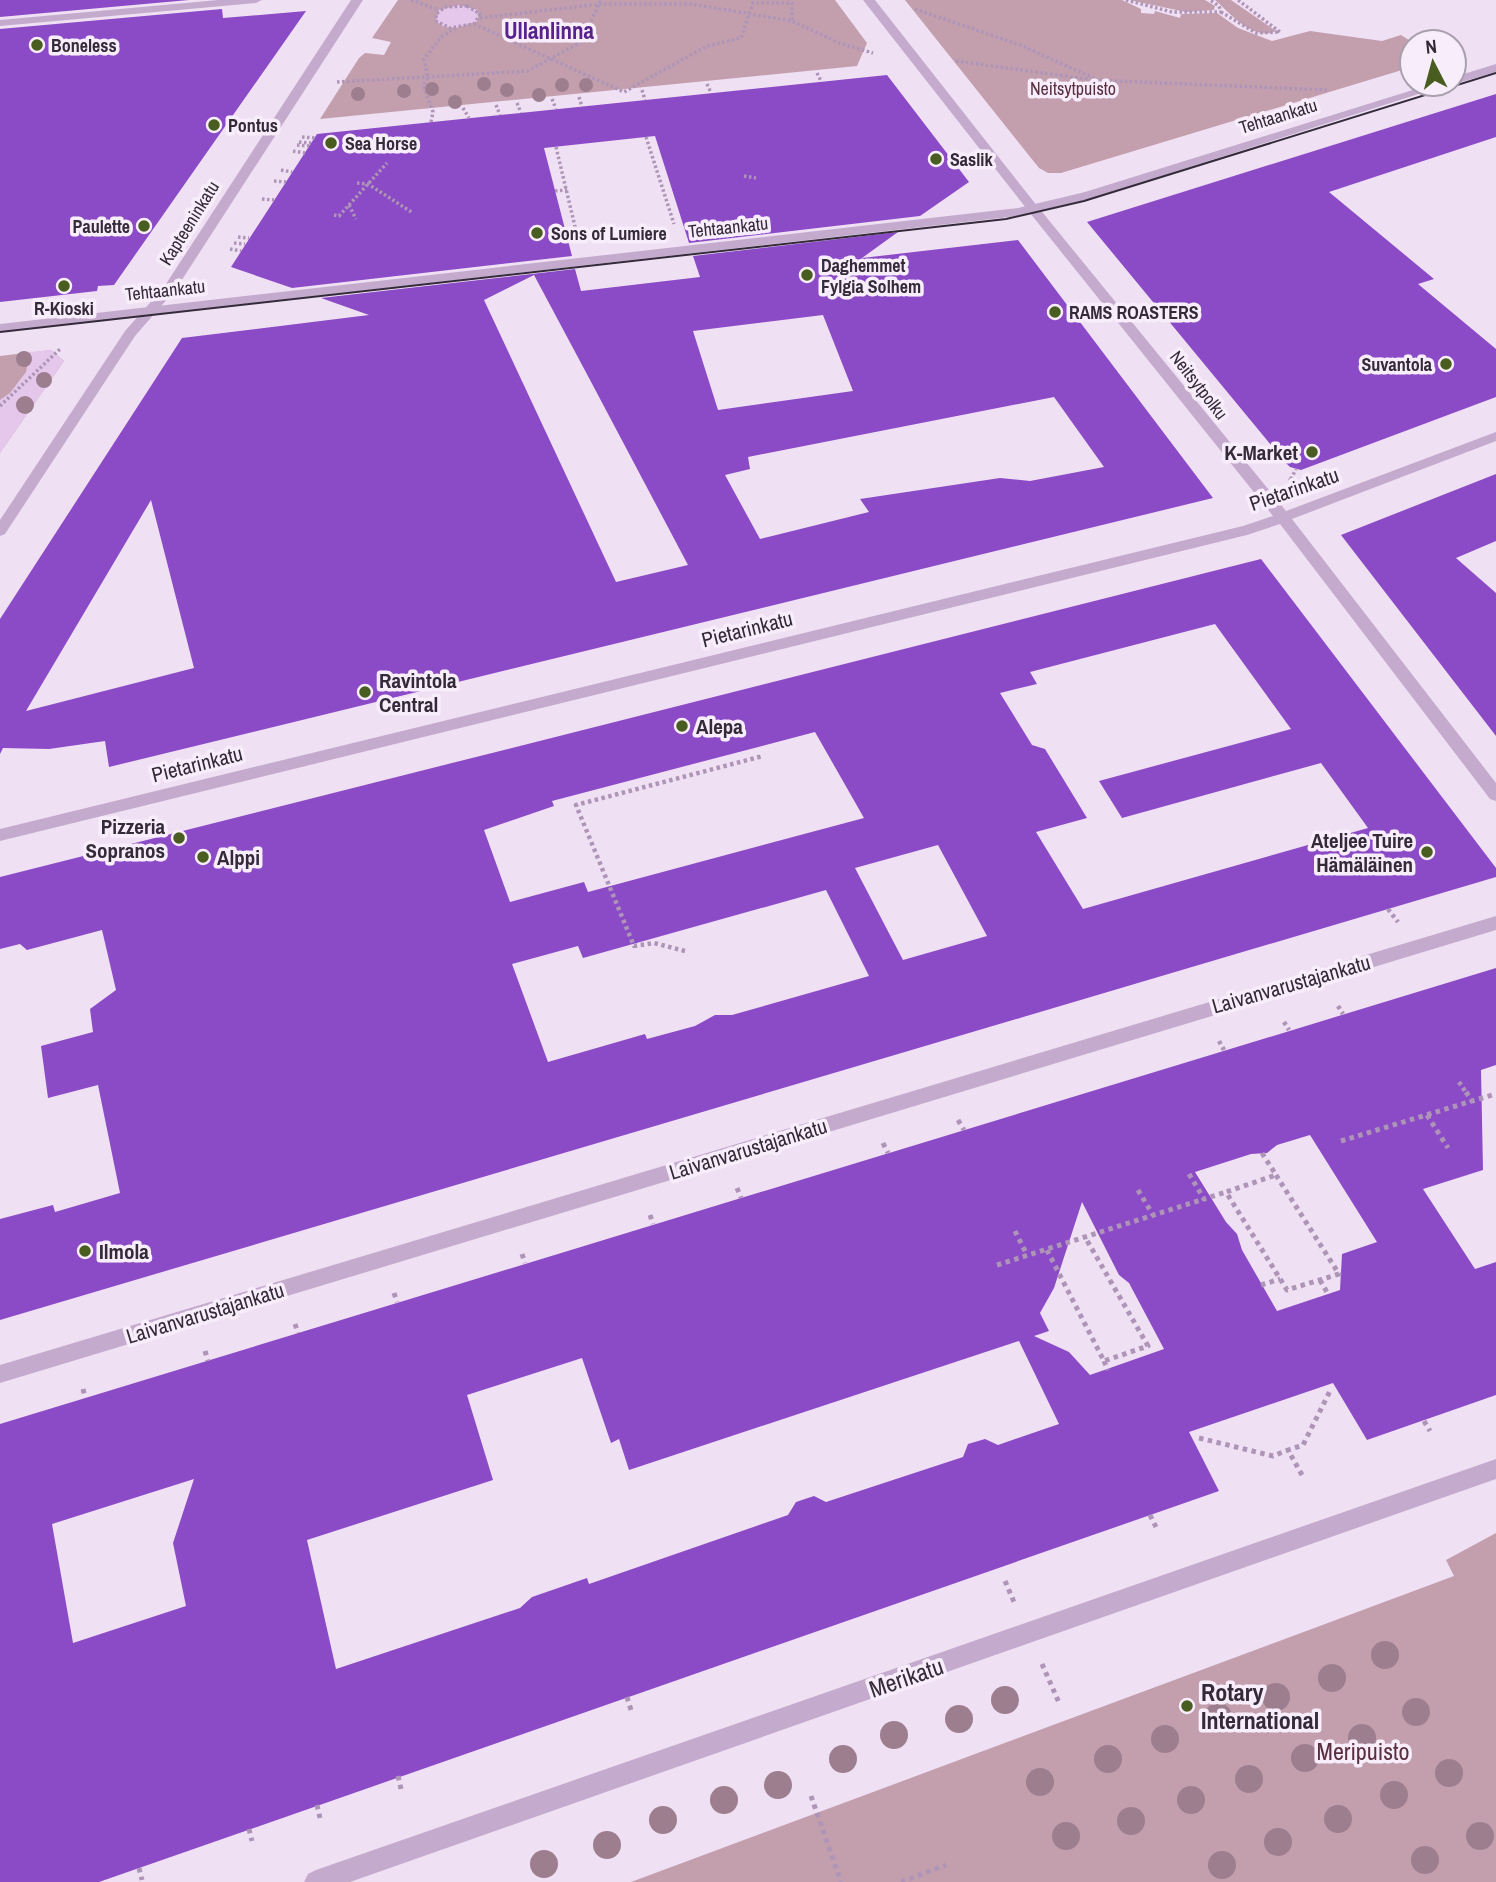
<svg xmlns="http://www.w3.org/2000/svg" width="1496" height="1882" font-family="'Archivo Narrow',sans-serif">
<rect width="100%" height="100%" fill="#f0e0f4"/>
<path fill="#c39fae" d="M398,0H835L867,43L857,66L320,119L359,58L365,53L384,55L391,42L372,38Z
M905,0H1122L1141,9V13L1154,14L1155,11L1180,18L1181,14L1217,13L1238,28L1272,41L1310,31L1382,41L1401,35L1412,42V67L1061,173H1048L1039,168Z
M1129,0H1205L1215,6L1214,10L1186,12Z
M1215,0H1231L1276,31C1253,42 1229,12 1215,0Z
M51,350L64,361L0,453V356Z
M1496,1533V1882H631L1454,1576L1446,1560Z"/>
<path fill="#e5c7ec" d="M459,5L478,10V21L456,28L444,27L436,21L439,10Z
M51,350L64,361L0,453V400L10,393L26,372L30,352Z"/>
<path fill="#8b4bc7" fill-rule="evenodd" d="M0,0H189L0,17Z
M222,9L223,18L306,11L114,285L98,286L97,291L0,302V29Z
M887,75L969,182L920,216L689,243L655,136L544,148L572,256L292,288L231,267L317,134Z
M1496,94V137L1329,192L1434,279L1418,284L1496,349V397L1301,470L1290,467L1285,462L1087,222Z
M898,232L862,258L1018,240L1213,498L109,767L105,741L49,749L3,748L0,754V619L182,338L369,315L321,298L575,269L581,291L700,277L693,256ZM534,275L589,378L688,565L616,582L484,300ZM823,315L853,391L718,410L693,331ZM1054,397L1104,467L1030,481L1000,478L860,499L869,512L760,539L725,475L750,469L748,457ZM151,500L194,668L26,711Z
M1496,474V541L1456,558L1496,593V736L1341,535Z
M1261,559L1496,868V877L0,1320V1219L53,1205L55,1212L120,1193L98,1085L48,1098L41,1046L93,1032L90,1009L116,990L102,930L27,950L20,944L0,949V877ZM1215,624L1291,729L1099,781L1122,818L1321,763L1368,828L1083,909L1036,832L1087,818L1045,749L1032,745L1000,693L1037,684L1030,672ZM815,732L864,818L588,892L584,882L510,902L484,830L554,806L552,801ZM938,845L987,936L903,960L855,868ZM826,890L869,976L732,1015H715L695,1026L647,1039L645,1034L548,1062L512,964L578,946L583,958Z
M1496,968V1065L1481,1070L1483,1170L1423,1189L1475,1269L1496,1262V1395L1367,1440L1333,1383L1189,1432L1219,1491L99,1882H0V1424ZM1310,1135L1377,1242L1342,1254L1340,1290L1277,1311L1242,1250L1237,1234L1226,1222L1195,1172L1251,1154L1267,1153L1277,1145ZM1082,1202L1119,1275L1129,1283L1164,1349L1090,1375L1069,1352L1034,1336L1049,1331L1040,1313L1054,1288ZM1019,1341L1059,1424L998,1445L985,1439L968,1444L963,1457L826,1502L814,1496L796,1502L788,1515L589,1584L587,1578L532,1597L520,1608L336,1669L307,1540L493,1480L467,1395L582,1358L611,1443L619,1439L629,1470ZM194,1479L173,1543L186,1606L73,1643L52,1524Z"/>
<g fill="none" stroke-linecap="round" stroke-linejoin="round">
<path stroke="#ae95b8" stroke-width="3.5" stroke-dasharray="2.5 2.5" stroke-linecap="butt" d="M411,0L439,10
M1126,0L1172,12H1221L1219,6L1210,0
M467,6L480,14L474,24L450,28L436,21V14L445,7Z
M915,9L1020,45L1096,79
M1221,12L1256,33L1280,32L1238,0
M480,18L601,4H691L792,21L839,43L873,53
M474,24L624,92L707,46L741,38L753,3H792V21
M956,61L1094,80L1327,90
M817,73L821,81
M337,82L528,71L581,42L601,0
M707,84L711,93
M642,90L645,100
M579,97L582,107
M552,99L556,109
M517,103L521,113
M496,105L500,115
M463,108L469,118
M431,122L433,112L423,85L428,78L424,59L441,37L456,28
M302,137L315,138
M646,137L674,224
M299,142L311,143
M297,145L309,146
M556,147L577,235
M293,151L305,153
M281,170L292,172
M744,176L756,178
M274,181L286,182
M357,183L368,184L413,213
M555,191L567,190
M262,199L274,200
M349,205L356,219
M334,215L339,216L387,163
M238,237L249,238
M234,243L245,244
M230,249L241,251
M0,406L60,349
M1291,479L1296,469"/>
<path stroke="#ae95b8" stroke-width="4.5" stroke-dasharray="3.5 3.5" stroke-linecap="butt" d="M1290,481L1292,478
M1388,909L1398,922
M685,951L654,943L634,946L576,805L763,756
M1338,1006L1343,1014
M1284,1022L1289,1030
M1219,1041L1224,1050
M1459,1082L1467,1094"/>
<path stroke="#ae95b8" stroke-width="5" stroke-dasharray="4.5 4.5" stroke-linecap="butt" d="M1466,1092L1472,1101L1496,1094
M1427,1115L1448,1148
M958,1120L964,1130
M1341,1141L1472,1101
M883,1143L888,1153
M1262,1153L1276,1175
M1189,1174L1204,1199L1226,1192
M1276,1175L1339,1274L1287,1290L1226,1192Z
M737,1188L741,1198
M1138,1190L1153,1215
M650,1215L653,1224
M1015,1231L1027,1255
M1047,1250L1104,1361L1148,1346L1085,1237
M522,1254L525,1263
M997,1265L1204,1199
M1320,1280L1328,1294
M1261,1285L1280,1279
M394,1293L397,1302
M295,1324L298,1333
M205,1351L208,1361
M1104,1361L1108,1370
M83,1389L85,1397
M1424,1421L1430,1431
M1199,1438L1273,1456L1288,1450
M1302,1475L1288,1450L1303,1445L1330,1391
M1150,1515L1156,1527
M1005,1581L1014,1602
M1042,1664L1060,1705
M627,1697L631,1710
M398,1776L401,1789
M811,1796L841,1882
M317,1805L320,1818
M249,1829L252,1841
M139,1868L142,1880
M901,1882L946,1865"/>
<path fill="#c4abcd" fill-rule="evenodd" d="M218,0H262L256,3L0,26V20Z
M351,0H363L176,289L135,336L5,534L0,536V520L125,331L164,287Z
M863,0H875L1034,202L1286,511L1496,432V441L1292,519L1496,783V801L1490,799L1280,524L1247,535L0,841V829L1243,526L1273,516L1026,208Z
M1496,916V930L0,1383V1365Z"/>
<path fill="#c4abcd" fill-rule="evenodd" d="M1496,64V72L1458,83L1452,84L1454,77Z
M1432,84H1450L1093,198L1018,216L0,332V324L1018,208L1085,192Z
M1496,1459V1479L350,1882H304L308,1874L316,1870Z"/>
<path stroke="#342b3a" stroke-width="2" d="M0,332L1006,219L1084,201L1496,73"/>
</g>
<g fill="#9d7e8f">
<circle cx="484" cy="84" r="7"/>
<circle cx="562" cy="85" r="7"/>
<circle cx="586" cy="85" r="7"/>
<circle cx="432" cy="89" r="7"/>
<circle cx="507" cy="90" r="7"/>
<circle cx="404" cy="91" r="7"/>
<circle cx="358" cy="94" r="7"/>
<circle cx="539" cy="95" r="7"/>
<circle cx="455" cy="102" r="7"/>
<circle cx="24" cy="359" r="8"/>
<circle cx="44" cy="380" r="8"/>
<circle cx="25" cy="405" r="9"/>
<circle cx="1385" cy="1655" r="14"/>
<circle cx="1332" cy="1678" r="14"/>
<circle cx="1276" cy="1697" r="14"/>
<circle cx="1005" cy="1700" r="14"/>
<circle cx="1416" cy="1712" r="14"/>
<circle cx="1218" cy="1717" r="14"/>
<circle cx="959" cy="1719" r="14"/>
<circle cx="894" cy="1735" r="14"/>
<circle cx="1362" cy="1738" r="14"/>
<circle cx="1165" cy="1739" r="14"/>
<circle cx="1305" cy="1758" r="14"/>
<circle cx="843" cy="1759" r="14"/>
<circle cx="1108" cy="1759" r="14"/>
<circle cx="1449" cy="1773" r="14"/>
<circle cx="1249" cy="1779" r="14"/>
<circle cx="1040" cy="1782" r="14"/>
<circle cx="778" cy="1785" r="14"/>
<circle cx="1394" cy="1795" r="14"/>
<circle cx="724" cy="1800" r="14"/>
<circle cx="1191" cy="1800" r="14"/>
<circle cx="1338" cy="1819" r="14"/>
<circle cx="663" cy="1820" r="14"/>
<circle cx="1131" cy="1821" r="14"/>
<circle cx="1066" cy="1836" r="14"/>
<circle cx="1480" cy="1836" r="14"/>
<circle cx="1278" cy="1842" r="14"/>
<circle cx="607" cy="1845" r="14"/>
<circle cx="1425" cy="1860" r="14"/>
<circle cx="544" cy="1864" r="14"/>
<circle cx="1222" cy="1865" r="14"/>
</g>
<g fill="#485d1f" stroke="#f8edfb" stroke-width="2.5">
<circle cx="37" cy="45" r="7"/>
<circle cx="214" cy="125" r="7"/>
<circle cx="331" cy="143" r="7"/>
<circle cx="936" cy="159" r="7"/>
<circle cx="144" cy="226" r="7"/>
<circle cx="537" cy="233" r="7"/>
<circle cx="807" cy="275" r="7"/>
<circle cx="64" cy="286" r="7"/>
<circle cx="1055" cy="312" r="7"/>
<circle cx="1446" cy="364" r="7"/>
<circle cx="1312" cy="452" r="7"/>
<circle cx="365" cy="692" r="7"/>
<circle cx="682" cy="726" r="7"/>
<circle cx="179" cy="838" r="7"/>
<circle cx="1427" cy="852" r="7"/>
<circle cx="203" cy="857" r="7"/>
<circle cx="85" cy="1251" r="7"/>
<circle cx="1187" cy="1706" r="7"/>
</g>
<g text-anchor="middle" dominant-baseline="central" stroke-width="7" stroke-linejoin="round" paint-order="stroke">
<g font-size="18" font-weight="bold" fill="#342b3a" stroke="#f8edfb" text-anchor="start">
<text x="51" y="45">Boneless</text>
<text x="228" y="125">Pontus</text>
<text x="345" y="143">Sea Horse</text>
<text x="950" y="159">Saslik</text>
<text x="130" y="226" text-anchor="end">Paulette</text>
<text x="551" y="233">Sons of Lumiere</text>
<text x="821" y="265">Daghemmet<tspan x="821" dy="21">Fylgia Solhem</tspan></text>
<text x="64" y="308" text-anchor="middle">R-Kioski</text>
<text x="1069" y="312">RAMS ROASTERS</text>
<text x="1432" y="364" text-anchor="end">Suvantola</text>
</g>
<g font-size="18" fill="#592e3d" stroke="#f8edfb">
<text x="1073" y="88">Neitsytpuisto</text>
</g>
<g font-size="18" fill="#342b3a" stroke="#f8edfb">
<text transform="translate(1278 116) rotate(-17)">Tehtaankatu</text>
<text transform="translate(189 223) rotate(-58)">Kapteeninkatu</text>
<text transform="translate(728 227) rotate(-6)">Tehtaankatu</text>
<text transform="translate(165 290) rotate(-6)">Tehtaankatu</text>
<text transform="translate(1199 385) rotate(52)">Neitsytpolku</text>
</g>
<g font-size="21" font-weight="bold" fill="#342b3a" stroke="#f8edfb" text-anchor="start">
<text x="1298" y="452" text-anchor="end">K-Market</text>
<text x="379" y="680">Ravintola<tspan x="379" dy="24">Central</tspan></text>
<text x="696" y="726">Alepa</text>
<text x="165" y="826" text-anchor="end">Pizzeria<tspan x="165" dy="24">Sopranos</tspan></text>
<text x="1413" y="840" text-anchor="end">Ateljee Tuire<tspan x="1413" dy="24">Hämäläinen</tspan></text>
<text x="217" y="857">Alppi</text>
<text x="99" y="1251">Ilmola</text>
</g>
<g font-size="21" fill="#342b3a" stroke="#f8edfb">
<text transform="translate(1294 489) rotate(-19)">Pietarinkatu</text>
<text transform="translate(747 629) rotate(-14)">Pietarinkatu</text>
<text transform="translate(197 764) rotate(-14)">Pietarinkatu</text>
<text transform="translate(1291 984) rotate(-16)">Laivanvarustajankatu</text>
<text transform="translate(748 1149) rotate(-17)">Laivanvarustajankatu</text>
<text transform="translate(205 1313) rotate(-17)">Laivanvarustajankatu</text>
</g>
<g font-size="23" font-weight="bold" fill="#58228b" stroke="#f8edfb">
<text x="549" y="30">Ullanlinna</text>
</g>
<g font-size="24" fill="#342b3a" stroke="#f8edfb">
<text transform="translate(906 1677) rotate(-19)">Merikatu</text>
</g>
<g font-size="24" font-weight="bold" fill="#342b3a" stroke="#f8edfb" text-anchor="start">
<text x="1201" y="1692">Rotary<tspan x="1201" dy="28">International</tspan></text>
</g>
<g font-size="24" fill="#592e3d" stroke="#f8edfb">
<text x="1363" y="1751">Meripuisto</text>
</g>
</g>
<g transform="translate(1433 63) rotate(354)"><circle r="33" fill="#f8edfb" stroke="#aa9fae" stroke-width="2"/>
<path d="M0-5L12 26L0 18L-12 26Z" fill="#485d1f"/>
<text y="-10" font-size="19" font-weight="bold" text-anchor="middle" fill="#342b3a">N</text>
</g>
</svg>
